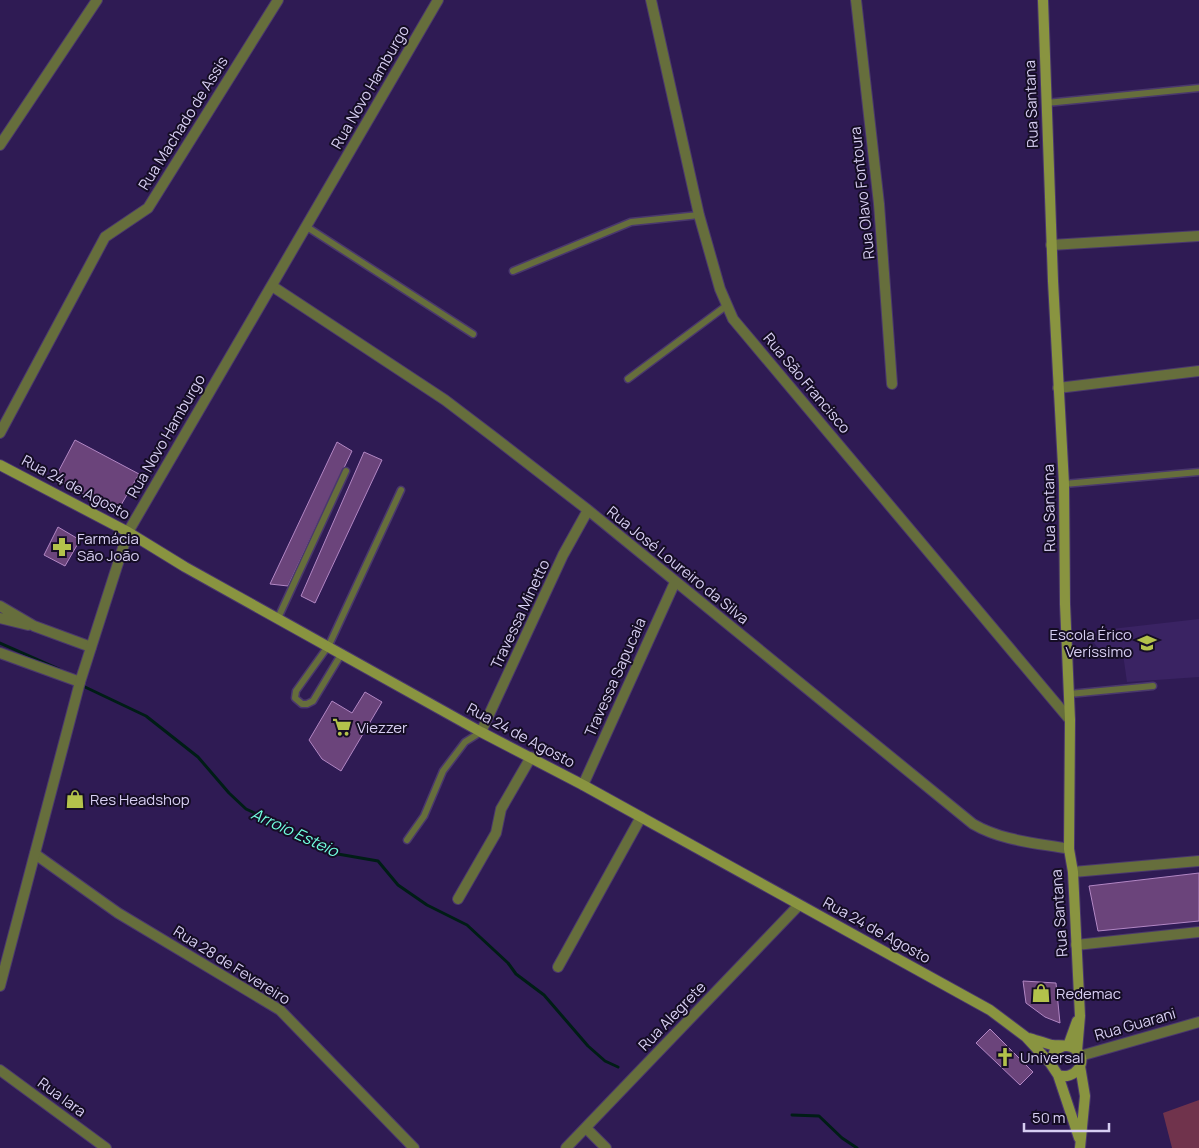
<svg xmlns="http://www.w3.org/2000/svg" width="1199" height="1148" font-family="Manrope,sans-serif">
<rect width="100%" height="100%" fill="#2f1b54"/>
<path fill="#3a2363" d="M1199,619V677L1127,682L1123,654L1104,655L1085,632Z"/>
<path fill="#70334c" d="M1199,1100V1148H1172L1163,1113Z"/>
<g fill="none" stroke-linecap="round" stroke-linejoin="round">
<path stroke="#001d16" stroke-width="3" d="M0,643L59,669
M85,687L146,716L198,757L229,793L246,809L297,833L332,853L378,861L398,885L427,905L467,925L508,963L516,974L544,995L588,1046L605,1061L618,1067
M792,1115L819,1116L842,1138L857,1148"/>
</g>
<path fill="#6b447b" stroke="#b287c4" d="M75,440L139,474L117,512L55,478Z
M337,442L352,451L288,586L270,584Z
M364,452L382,460L315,603L301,596Z
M58,527L80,540L65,566L44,555Z
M365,692L382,702L341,771L322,759L309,740L332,701L352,713Z
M1199,873V921L1098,931L1089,886Z
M1023,981L1056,983L1060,1023L1045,1017L1026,1003Z
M990,1029L1033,1072L1020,1085L976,1043Z"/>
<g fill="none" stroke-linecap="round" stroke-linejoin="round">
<g stroke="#4a386d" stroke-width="9">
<path id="service" d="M1046,103L1199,88
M307,227L473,334
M513,271L631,222L699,215
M628,379L726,306
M1064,484L1199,472
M278,618L346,471
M342,653L313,701L307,704H302L295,698L296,691L329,645L401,490
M1069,694L1153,686
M407,840L424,816L443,771L465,742L481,732"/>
</g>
<g stroke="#4a386d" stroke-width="12">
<path id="minor" d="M856,0L879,204L892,384
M0,145L97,0
M1051,245L1199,236
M272,286L445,400L495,438L588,510L973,824C1002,841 1037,843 1069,849
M0,433L105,237L148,208L278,0
M0,606L34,626L91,647
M0,618L28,625
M0,653L80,682
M481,732L563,555L588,510
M583,785L675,582
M35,854L118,913L280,1010L414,1148
M1073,872L1199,861
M458,899L496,833L501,809L531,757
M1076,945L1199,932
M558,967L641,817
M0,1070L106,1148
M586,1128L606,1148"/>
</g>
<g stroke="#4a386d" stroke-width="12">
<path id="tertiary" d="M651,0L699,215L720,289L733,319L1070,720
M1058,388L1199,371
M0,986L80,682L128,532L438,0
M1080,1056L1199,1022
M566,1148L799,905"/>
</g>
<g stroke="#4a386d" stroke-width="12">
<path id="secondary" d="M1043,0L1053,281L1064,484L1065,604L1070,720L1069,849L1073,872L1080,1016L1077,1051
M0,465L128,532L185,567L481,732L583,785L990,1010L1026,1037L1050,1063
M1029,1038C1036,1040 1044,1043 1052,1045C1059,1046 1068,1044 1075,1049C1091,1061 1074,1081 1058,1075L1050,1063L1055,1050L1064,1046
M1068,1046L1077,1021
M1080,1066L1085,1096L1080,1148
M1058,1075L1079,1138"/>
</g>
<use href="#service" stroke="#666e3c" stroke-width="6"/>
<use href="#minor" stroke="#666e3c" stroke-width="10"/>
<use href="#tertiary" stroke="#666e3c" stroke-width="10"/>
<use href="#secondary" stroke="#899440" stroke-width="10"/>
</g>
<defs>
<g id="pharmacy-bare" transform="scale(1.5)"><path d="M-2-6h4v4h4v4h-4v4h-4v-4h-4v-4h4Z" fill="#b3c24b" stroke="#150d25" stroke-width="2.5" paint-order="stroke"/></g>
<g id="school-bare" transform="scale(1.5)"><path d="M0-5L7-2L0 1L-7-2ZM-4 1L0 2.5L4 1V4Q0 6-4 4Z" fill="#b3c24b" stroke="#150d25" stroke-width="2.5" paint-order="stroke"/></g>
<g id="supermarket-bare" transform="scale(1.5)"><path d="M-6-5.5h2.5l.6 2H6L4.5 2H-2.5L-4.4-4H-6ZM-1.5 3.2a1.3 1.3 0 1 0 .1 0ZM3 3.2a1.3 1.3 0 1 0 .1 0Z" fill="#b3c24b" stroke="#150d25" stroke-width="2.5" paint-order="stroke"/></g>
<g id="shop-bare" transform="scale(1.5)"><path d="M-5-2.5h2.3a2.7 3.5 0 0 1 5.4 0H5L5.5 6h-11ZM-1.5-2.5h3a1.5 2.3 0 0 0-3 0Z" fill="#b3c24b" stroke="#150d25" stroke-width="2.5" paint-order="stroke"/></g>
<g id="church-bare" transform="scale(1.5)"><path d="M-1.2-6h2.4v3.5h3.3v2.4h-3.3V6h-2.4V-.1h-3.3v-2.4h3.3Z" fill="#b3c24b" stroke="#150d25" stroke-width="2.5" paint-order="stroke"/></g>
</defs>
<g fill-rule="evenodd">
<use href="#pharmacy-bare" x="62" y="547"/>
<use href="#school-bare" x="1147" y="643"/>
<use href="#supermarket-bare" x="342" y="727"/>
<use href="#shop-bare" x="75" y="799"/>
<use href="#shop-bare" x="1041" y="993"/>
<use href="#church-bare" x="1005" y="1057"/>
</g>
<g text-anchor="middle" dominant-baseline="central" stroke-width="4" stroke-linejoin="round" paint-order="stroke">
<g font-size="15" fill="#d7cef2" stroke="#150d25">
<text transform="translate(370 87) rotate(-60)">Rua Novo Hamburgo</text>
<text transform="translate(1031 104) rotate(-92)">Rua Santana</text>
<text transform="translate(183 123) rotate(-58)">Rua Machado de Assis</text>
<text transform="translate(862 193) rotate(-96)">Rua Olavo Fontoura</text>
<text transform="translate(807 383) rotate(50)">Rua São Francisco</text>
<text transform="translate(166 436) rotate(-60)">Rua Novo Hamburgo</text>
<text transform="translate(76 487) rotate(28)">Rua 24 de Agosto</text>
<text transform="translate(1049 508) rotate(-91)">Rua Santana</text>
<text transform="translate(678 565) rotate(39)">Rua José Loureiro da Silva</text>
<text transform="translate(520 614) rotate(-65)">Travessa Minetto</text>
<text transform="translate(615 677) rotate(-66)">Travessa Sapucaia</text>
<text transform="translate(521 735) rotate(28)">Rua 24 de Agosto</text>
<text transform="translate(1059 913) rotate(-94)">Rua Santana</text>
<text transform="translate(877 930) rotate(29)">Rua 24 de Agosto</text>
<text transform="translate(232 965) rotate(32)">Rua 28 de Fevereiro</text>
<text transform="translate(672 1016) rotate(-46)">Rua Alegrete</text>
<text transform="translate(1135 1024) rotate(-16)">Rua Guarani</text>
<text transform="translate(62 1097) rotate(36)">Rua Iara</text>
</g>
<g font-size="15" fill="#d7cef2" stroke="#150d25" text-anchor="start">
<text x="77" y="538">Farmácia<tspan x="77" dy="17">São João</tspan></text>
<text x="1132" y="634" text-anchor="end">Escola Érico<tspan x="1132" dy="17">Veríssimo</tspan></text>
<text x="357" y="727">Viezzer</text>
<text x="90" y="799">Res Headshop</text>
<text x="1056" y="993">Redemac</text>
<text x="1020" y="1057">Universal</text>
</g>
<g font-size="16" font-style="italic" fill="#71fede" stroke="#150d25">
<text transform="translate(295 832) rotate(25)">Arroio Esteio</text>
</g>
</g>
<path d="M1024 1123v8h85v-8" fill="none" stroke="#d7cef2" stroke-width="2.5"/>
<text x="1032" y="1123" font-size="15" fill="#d7cef2" stroke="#150d25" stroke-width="4" paint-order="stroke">50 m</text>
</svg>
